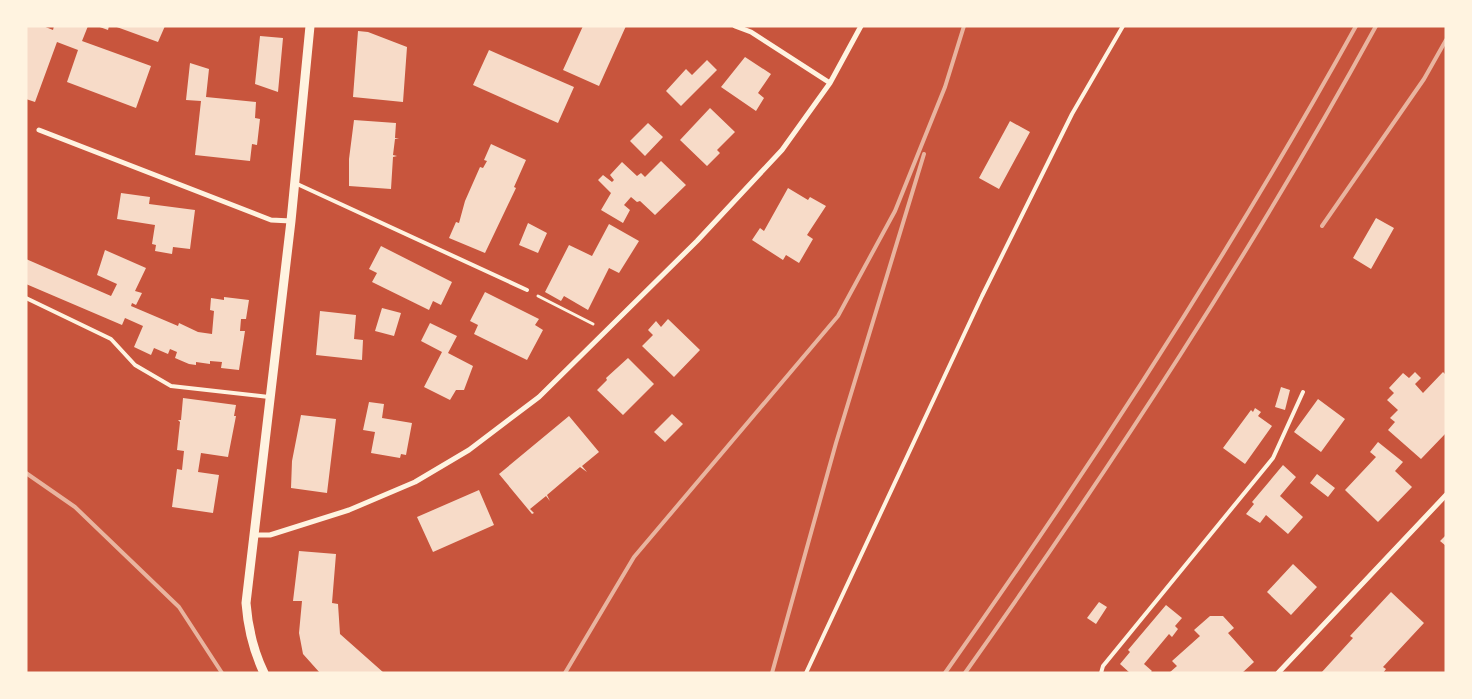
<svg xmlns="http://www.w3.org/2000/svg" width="1472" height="699" font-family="'Roboto Condensed',sans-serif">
<rect width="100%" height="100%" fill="#c8553d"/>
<path fill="#f7dbc8" d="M26,26H43L53,30L54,26H88L82,41L151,66L136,108L67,82L78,50L57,42L35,102L26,99Z
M97,26H109L108,30Z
M114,26H165L158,42Z
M583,26H626L599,86L563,70Z
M358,31L368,32L407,47L403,102L353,97Z
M260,36L283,38L278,92L255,84Z
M489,50L574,87L558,123L473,85Z
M745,57L771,74L758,93L764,98L756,111L721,87Z
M707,60L717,70L681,106L666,91L686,69L692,75Z
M190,63L209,69L206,97L256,102L255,118L260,119L257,145L252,144L250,161L195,155L201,101L186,100Z
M710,108L735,132L717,150L720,153L707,166L680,140Z
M354,120L396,123L395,138H399L395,139L393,155L397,156L393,157L391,189L349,186V159Z
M1010,121L1030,132L999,189L979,178Z
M648,123L663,137L645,156L630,141Z
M491,144L526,160L514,187L516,188L485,253L449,238L456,222L459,223L465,201L480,167L483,168L487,161L484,160Z
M661,161L686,185L655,215L640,201L637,202L631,197L624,205L630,210L623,223L601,210L611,193L598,180L603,175L612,182L614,180L610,175L622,162L637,176L641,173L645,177Z
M788,188L808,200L810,197L826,206L807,235L813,239L799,263L786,255L783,260L752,240L760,228L764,231Z
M121,193L150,197L149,204L195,210L190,249L173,247L172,254L155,251L156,245L152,244L155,225L117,219Z
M1376,218L1394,228L1371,269L1353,258Z
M528,223L547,233L538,253L519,245Z
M609,224L639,241L619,273L609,268L588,310L564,296L561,301L545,292L569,245L592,256Z
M381,246L452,282L441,305L433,301L429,310L372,282L377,273L369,269Z
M105,250L146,268L135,291L142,293L136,305L132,303L131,306L178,326L179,323L198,332L212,334L214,311L210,310L211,298L224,300V297L249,300L246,319H241L240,331H245L239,370L221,368L222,362L210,361V364L196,362V365L189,364L175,358L177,352L170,349L168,354L154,348L151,355L134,347L143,326L125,318L122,325L26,284V259L111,296L117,284L97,275Z
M485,292L539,319L535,325L543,330L527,360L474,334L478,325L470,321Z
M382,308L401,313L394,336L375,331Z
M320,311L356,315L354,339L363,340L362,360L316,355Z
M668,319L700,350L674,377L642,346L653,335L648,330L656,321L661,327Z
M430,323L457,336L448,353L473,366L464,390H456L450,400L424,387L442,352L421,341Z
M628,358L654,384L623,415L597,390L607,380L606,378Z
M1415,372L1421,378L1415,384L1423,393L1443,372L1446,375V433L1421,459L1388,430L1395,422L1390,418L1398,410L1387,400L1394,393L1389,388L1403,373L1409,378Z
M1281,387L1290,390L1285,410L1275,407Z
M183,398L236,405L234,416H236L228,457L201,453L198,472L219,475L213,513L172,507L177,469L182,470L184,451L177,450L180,422L178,420H181Z
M1318,399L1345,419L1321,452L1294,432Z
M369,402L384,404L382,418L412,423L406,455L401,454L400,458L371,453L375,432L363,430Z
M1255,408L1261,412L1258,416L1272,426L1245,464L1223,448L1251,410L1253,412Z
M672,414L683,424L665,442L654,432Z
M301,415L336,419L327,493L291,488L292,461Z
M569,416L599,452L582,466L587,472L580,467L547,495L550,501L546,496L530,509L534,513L532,514L499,474Z
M1378,442L1403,462L1395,471L1412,487L1378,522L1345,490L1376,457L1370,452Z
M1283,465L1296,477L1280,496L1303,517L1288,534L1266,515L1260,523L1246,514L1254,504L1252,502Z
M1317,474L1335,488L1328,497L1310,483Z
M479,490L494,525L433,552L417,517Z
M1446,535V546L1440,541Z
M299,551L336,554L332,603L338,604L340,634L384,673H320L303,654L299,633L302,601H293Z
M1293,564L1317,587L1291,615L1267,592Z
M1391,592L1424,623L1383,667L1386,669L1383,673H1321L1353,638L1350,636Z
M1099,602L1107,607L1096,624L1087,618Z
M1166,605L1182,618L1175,626L1178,629L1172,637L1169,634L1144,664L1152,671L1150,673H1130L1120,664L1130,652L1128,650Z
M1210,616H1223L1234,628L1228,633L1254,662L1242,673H1169L1177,666L1172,661L1200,636L1194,630Z"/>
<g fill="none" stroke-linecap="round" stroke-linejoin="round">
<path stroke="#fff3e0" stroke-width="3" d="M538,296L593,324"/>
<path stroke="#fff3e0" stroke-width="4" d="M295,183L527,290
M26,298L111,339L135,365L171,386L269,397
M806,673L982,296L1072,114L1123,26
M1101,673L1103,666L1273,458L1303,392"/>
<path stroke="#fff3e0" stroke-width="5" d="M735,26L751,32L830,83
M39,130L271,220L291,221
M253,535H270L349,510L415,482L469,450L539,397L697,241L782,150L830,83L861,26
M1278,673L1446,495"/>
<path stroke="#fff3e0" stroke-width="9" d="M264,673C253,650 248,629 246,603L291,221L310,26"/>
<path stroke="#e9b49f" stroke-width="4" d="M1322,226L1424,79L1446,40
M26,473L75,507L179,607L222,673
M565,673L634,557L838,316L895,211L945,87L964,26
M772,673L836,443L924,154
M945,673C1093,464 1232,250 1356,26
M965,673C1113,464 1253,251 1376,26"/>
</g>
<rect width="1472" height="699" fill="none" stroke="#fff3e0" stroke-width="55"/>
</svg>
